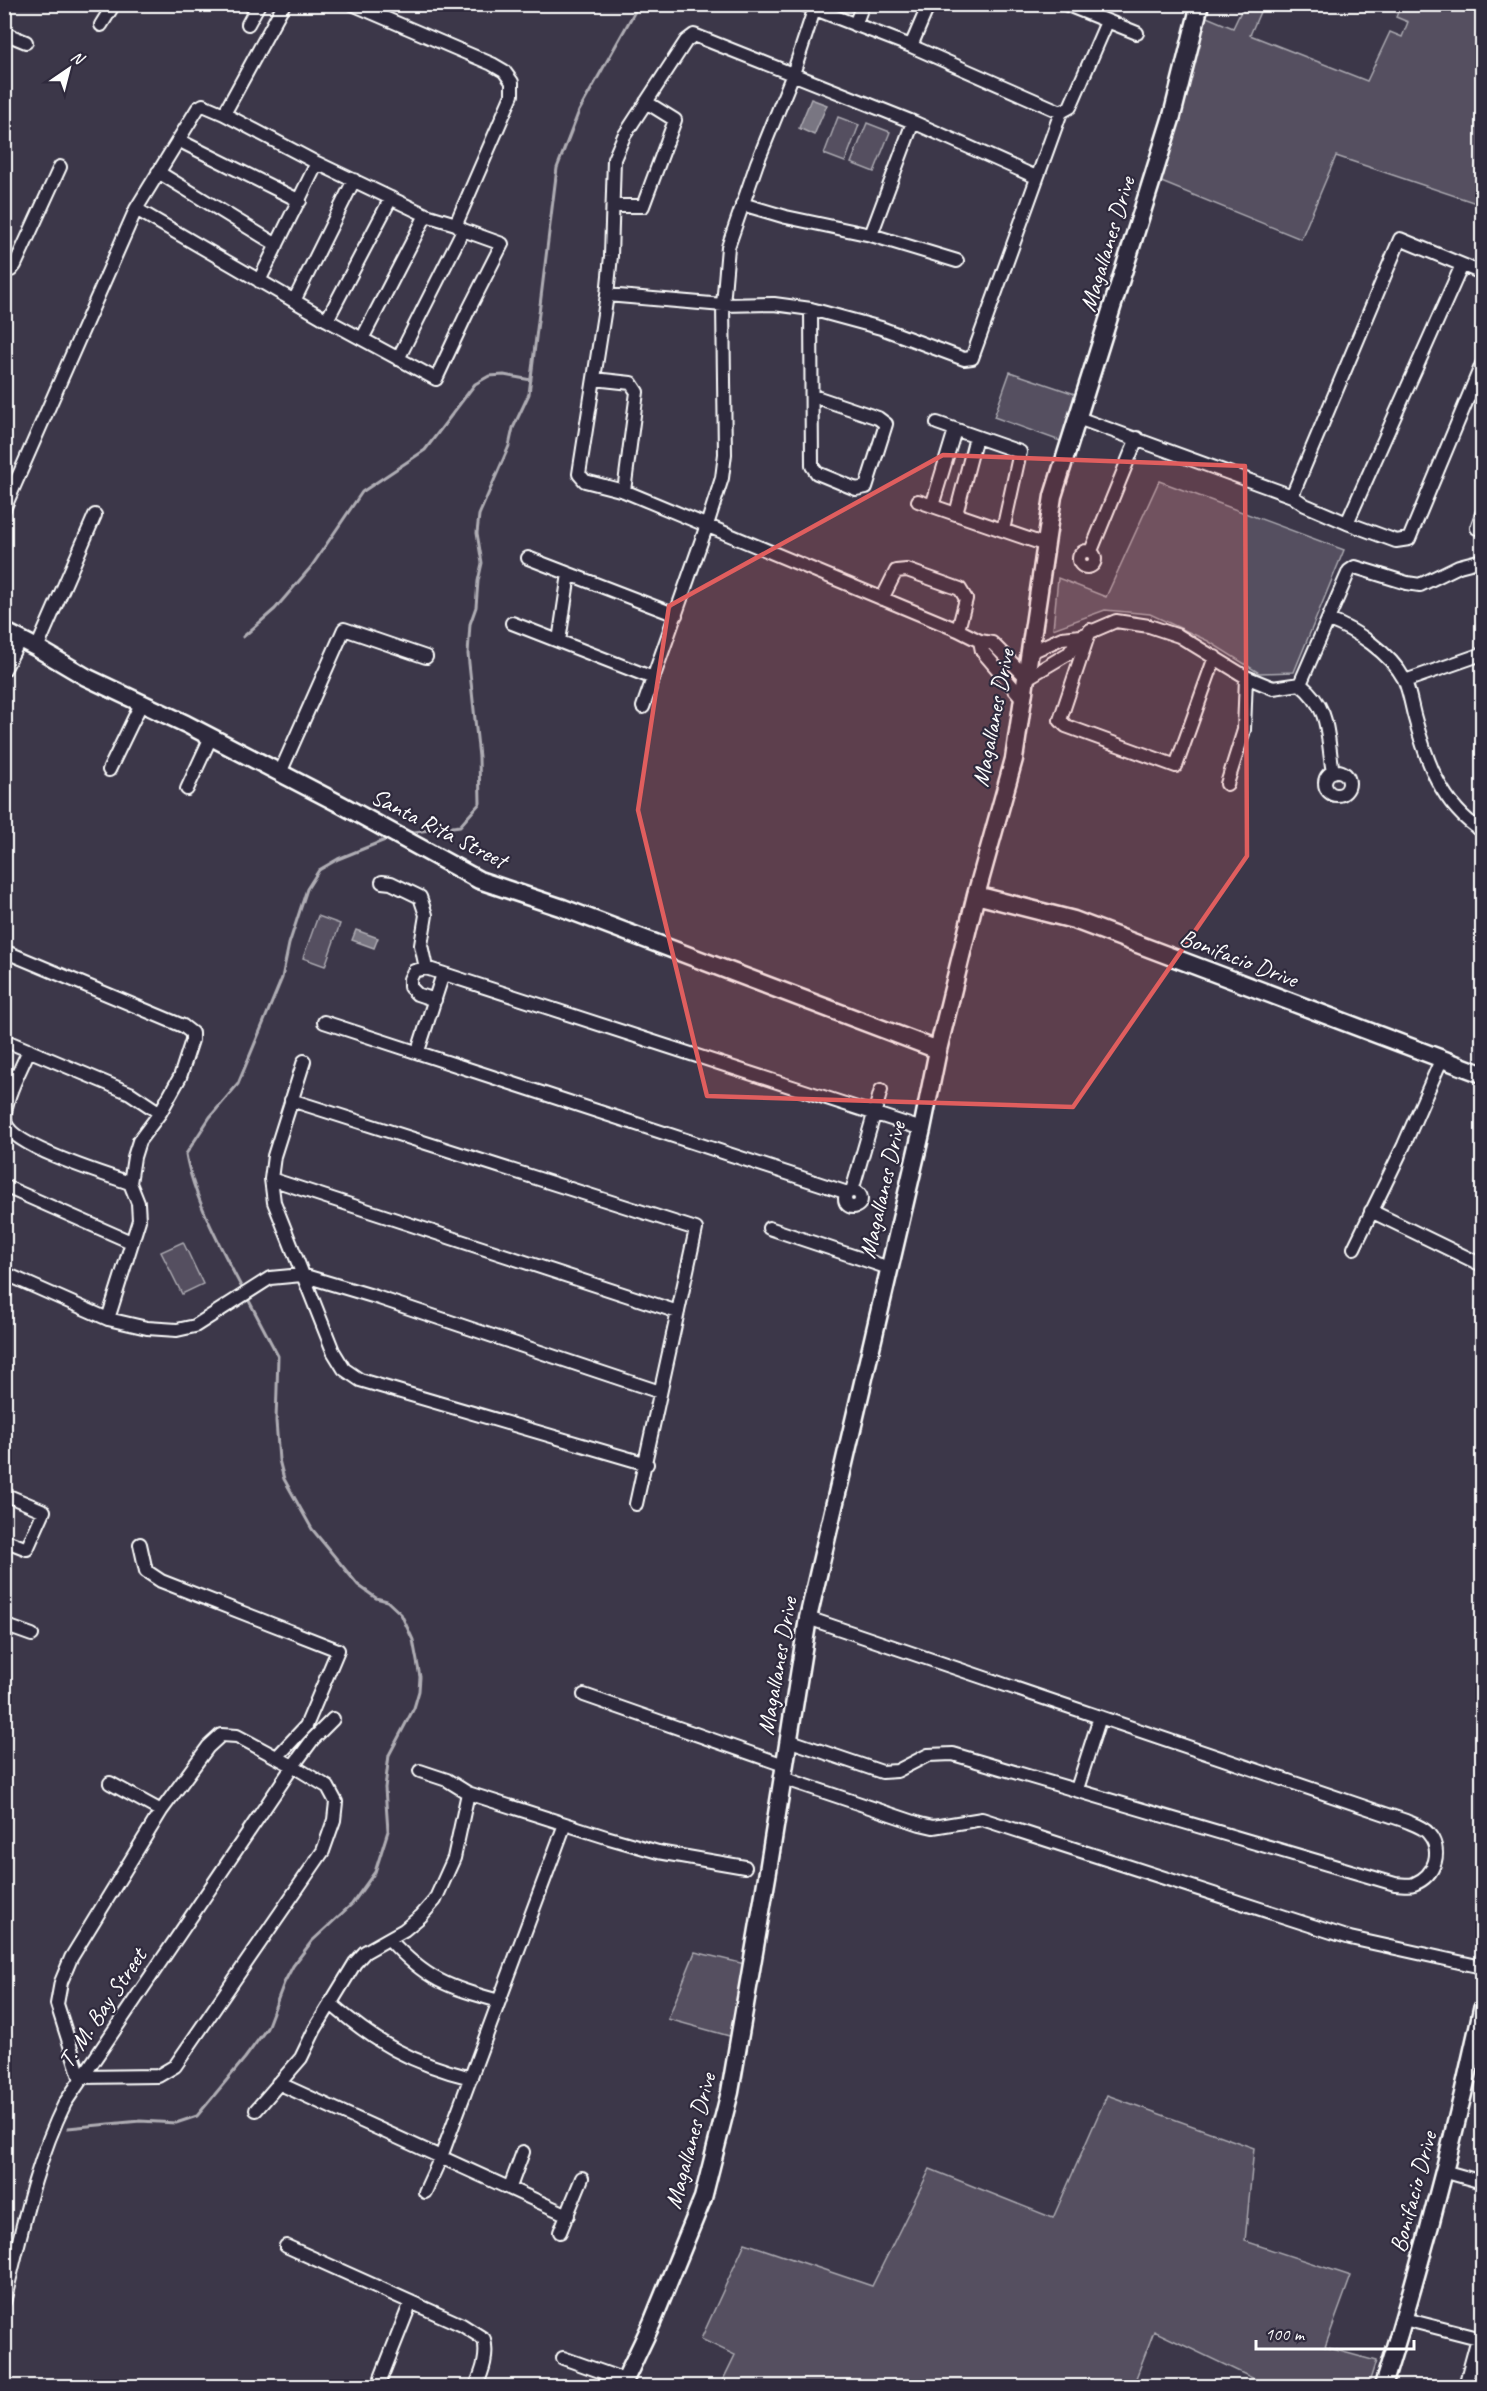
<svg xmlns="http://www.w3.org/2000/svg" width="1487" height="2391" font-family="Caveat,sans-serif">
<rect width="100%" height="100%" fill="#3c3749"/>
<filter id="ink" filterUnits="userSpaceOnUse"><feTurbulence type="fractalNoise" baseFrequency=".0167" numOctaves="2"/><feDisplacementMap in="SourceGraphic" scale="12" xChannelSelector="R" yChannelSelector="G"/><feConvolveMatrix kernelMatrix="1 2 1 2 8 2 1 2 1" color-interpolation-filters="sRGB"/></filter>
<g filter="url(#ink)">
<path fill="#555060" stroke="#aaa8b0" stroke-width="1.5" d="M1244,5H1263L1250,35L1367,81L1390,32L1402,37L1408,22L1396,17L1401,5H1482V205L1336,156L1301,239L1159,181L1202,15L1233,28Z
M838,117L859,125L845,162L824,154Z
M867,123L890,132L874,172L851,163Z
M1010,372L1078,395L1063,442L994,417Z
M1159,481L1344,550L1294,672L1259,673L1208,641L1150,614L1105,610L1053,629L1058,578L1106,597Z
M318,916L340,924L325,966L303,958Z
M183,1242L203,1284L182,1294L161,1252Z
M695,1952L745,1964L733,2037L668,2019Z
M1107,2095L1254,2148L1245,2241L1351,2276L1325,2347L1376,2361L1368,2386H1269L1154,2331L1133,2386H720L735,2355L701,2339L745,2243L872,2286L930,2169L1053,2218Z"/>
<path fill="#797682" stroke="#afadb4" stroke-width="1.5" d="M811,99L827,105L814,135L799,128Z
M356,930L378,938L374,948L352,940Z"/>
<g fill="none" stroke-linecap="round" stroke-linejoin="round">
<path stroke="#afadb4" stroke-width="3" d="M243,637L275,609L311,567L362,492L425,450L475,384L489,376L504,375L531,380
M407,833L460,826L480,803L479,757L468,654L470,624L476,607L478,581L482,563L477,533L479,515L509,446L513,428L529,394L557,168L579,111L639,4
M244,1292C223,1252 193,1197 186,1154L210,1117L238,1084L282,978L289,944L307,889L319,870L338,859L390,838
M68,2128L140,2121L176,2123L197,2116L245,2058L267,2028L284,1983L293,1966L312,1941L352,1904L375,1872L388,1831L385,1788L389,1755L414,1708L419,1691L420,1677L413,1640L401,1614L387,1601L376,1598L358,1585L312,1529L284,1479L279,1460L276,1421L278,1356L247,1297"/>
<g stroke="#fff" stroke-width="16">
<path id="street" d="M352,4L492,64L504,71L512,82V95L456,224
M802,4L911,46L1061,112
M1065,4L1137,33
M248,24L259,4
M101,25L114,4
M855,25L863,4
M4,33L26,42
M911,46L929,4
M224,114L284,4
M178,140L300,201
M158,172L277,245
M1036,177L913,122L694,35L686,41L624,136L614,159L611,256L607,295L579,474L585,481L624,491L958,630L980,641L992,643L1027,678L1069,653L1081,636L1116,621L1149,626L1179,636L1246,677L1273,688L1300,684L1349,571L1355,567L1407,583L1420,585L1459,566L1482,560
M742,204L786,217L871,235L957,261
M613,206H643L675,120L646,102
M871,235L913,122
M4,270H11L15,265L60,167
M259,281L317,163
M607,295L723,305L774,304L811,309L881,328L964,359L972,358L1061,112L1070,107L1107,22
M294,301L354,180
M811,309L812,466L817,473L856,489L866,487L886,424L878,418L813,396
M327,320L391,198
M362,339L426,215
M398,359L463,230
M594,379L631,383L637,392L624,491
M1078,418L1292,496L1305,505L1347,523L1396,541L1409,539L1482,364
M937,423L1020,452L1003,530
M1292,496L1400,239L1482,273
M918,501L1046,545
M932,506L955,430
M4,509L136,209L198,108L203,105L224,114L317,163L426,215L456,224L463,230L502,244L467,313L436,379L327,320L136,209
M956,514L976,437
M1347,523L1462,265
M1477,528L1482,514
M1079 559a8 8 0 1 1 16 0a8 8 0 1 1-16 0Z
M1091,551L1137,438
M528,558L676,615
M882,599L896,571L907,570L960,589L966,599L958,630
M1329,620C1356,630 1390,653 1404,679C1409,690 1411,703 1414,715C1426,760 1441,805 1482,831
M512,623L653,678
M1090,630L1060,720L1066,726L1176,766L1215,657
M559,641L569,574
M980,641L982,651L1023,699
M37,648L95,515
M1031,652L1062,638L1081,636
M4,670L20,639
M1405,681L1482,654
M1300,684C1332,710 1326,735 1333,772
M643,707L707,525L722,478L725,454L723,305L728,247L757,163L793,74L816,4
M109,770L141,704
M1325 783a12 12 0 1 1 24 0a12 12 0 1 1-24 0Z
M280,773L344,629L426,657
M1227,784L1244,730L1246,677
M187,789L211,737
M382,882L391,883L420,897L426,915L421,945L426,968L922,1129
M4,951L183,1026L192,1033V1040L180,1077L160,1113L139,1141L134,1157L130,1183L138,1203L139,1220L108,1319
M426,968L414,971L410,979V987L417,994L435,1000
M324,1022L848,1193
M4,1040L130,1093L160,1113
M29,1050C22,1067 0,1106 6,1124C15,1147 106,1175 130,1183
M418,1051L443,974
M304,1061L274,1156L271,1179L274,1202L333,1351L344,1369L360,1380L647,1464
M291,1100L696,1229L636,1504
M271,1179L678,1312
M4,1186L131,1242
M852,1191L881,1090
M845 1199a8 8 0 1 1 16 0a8 8 0 1 1-16 0Z
M1371,1211L1482,1265
M769,1228L889,1268
M1354,1248L1404,1145L1442,1058
M4,1273L108,1319L147,1328L177,1330L195,1326L270,1278L302,1275L376,1297L660,1392
M4,1494L44,1511L27,1549L4,1540
M140,1544L146,1571L161,1581L338,1650L306,1726L277,1757
M4,1625L32,1635
M584,1695L784,1765
M221,1735L237,1736L293,1766L328,1787L336,1802L334,1820L323,1851L175,2066L158,2076L80,2077L57,2004L61,1982L71,1958L161,1811L208,1747Z
M788,1740L882,1772L897,1771L928,1755L953,1754L1395,1884C1401,1884 1409,1886 1414,1884C1436,1875 1443,1850 1428,1833C1423,1827 1413,1824 1406,1821L808,1618
M420,1771L447,1780L468,1793L606,1837L658,1852L745,1867
M783,1778L920,1824L933,1827L982,1819L1350,1938L1482,1967
M110,1783L161,1811
M1077,1789L1100,1717
M389,1939C426,1980 448,1987 499,2001
M330,2003C376,2043 411,2063 471,2078
M278,2083L568,2215
M256,2110L301,2058L315,2029L355,1963L365,1952L404,1930L421,1916L435,1900L454,1858L468,1793
M1443,2171L1482,2182
M510,2187L523,2152
M425,2192L441,2157L565,1824
M560,2232L582,2178
M286,2246L462,2325L484,2339C488,2356 483,2370 476,2386
M4,2302C21,2235 34,2165 65,2103L293,1766L313,1739L333,1719
M1404,2319L1482,2339
M563,2358L625,2380
M381,2378L411,2302
M1465,2386L1478,2338"/>
</g>
<g stroke="#fff" stroke-width="21">
<path id="secondary" d="M4,631L37,648L86,677L186,724L342,805L479,880L563,908L938,1050
M976,895L1074,920L1482,1074
M622,2386L652,2323L703,2198L730,2092L768,1871L808,1618L922,1129L938,1050L976,895L1014,759L1053,496L1172,116L1200,4
M1383,2386C1422,2262 1455,2136 1482,2009"/>
</g>
<use href="#street" stroke="#2f2a3d" stroke-width="12"/>
<use href="#secondary" stroke="#2f2a3d" stroke-width="16"/>
</g>
</g>
<path fill="#e05e5e" fill-opacity="0.2" stroke="#e05e5e" stroke-width="4.5" stroke-linejoin="round" d="M943,455L1245,466L1247,856L1073,1107L707,1096L638,810L669,606Z"/>
<g text-anchor="middle" dominant-baseline="central" stroke-width="4.5" stroke-linejoin="round" paint-order="stroke">
<g font-size="24" fill="#fff" stroke="#2f2a3d">
<text transform="translate(1107 244) rotate(-73)">Magallanes Drive</text>
<text transform="translate(993 718) rotate(-79)">Magallanes Drive</text>
<text transform="translate(439 828) rotate(27)">Santa Rita Street</text>
<text transform="translate(1239 958) rotate(21)">Bonifacio Drive</text>
<text transform="translate(882 1190) rotate(-77)">Magallanes Drive</text>
<text transform="translate(777 1666) rotate(-80)">Magallanes Drive</text>
<text transform="translate(102 2008) rotate(-56)">T. M. Bay Street</text>
<text transform="translate(690 2141) rotate(-75)">Magallanes Drive</text>
<text transform="translate(1413 2192) rotate(-75)">Bonifacio Drive</text>
</g>
</g>
<rect width="1487" height="2391" fill="none" stroke="#2f2a3d" stroke-width="24"/>
<rect x="12" y="12" width="1463" height="2367" fill="none" stroke="#fff" stroke-width="2" filter="url(#ink)"/>
<g transform="translate(69 69) rotate(35)" stroke="#2f2a3d" stroke-width="4.5" paint-order="stroke">
<path d="M0-4.5L10 22L0 15L-10 22Z" fill="#ffffff"/>
<text y="-9" font-size="16" font-weight="bold" text-anchor="middle" fill="#ffffff">N</text>
</g>
<path d="M1256 2340v9h158v-9" fill="none" stroke="#ffffff" stroke-width="3"/>
<text x="1265" y="2340" font-size="18" fill="#ffffff" stroke="#2f2a3d" stroke-width="4.5" paint-order="stroke">100 m</text>
</svg>
